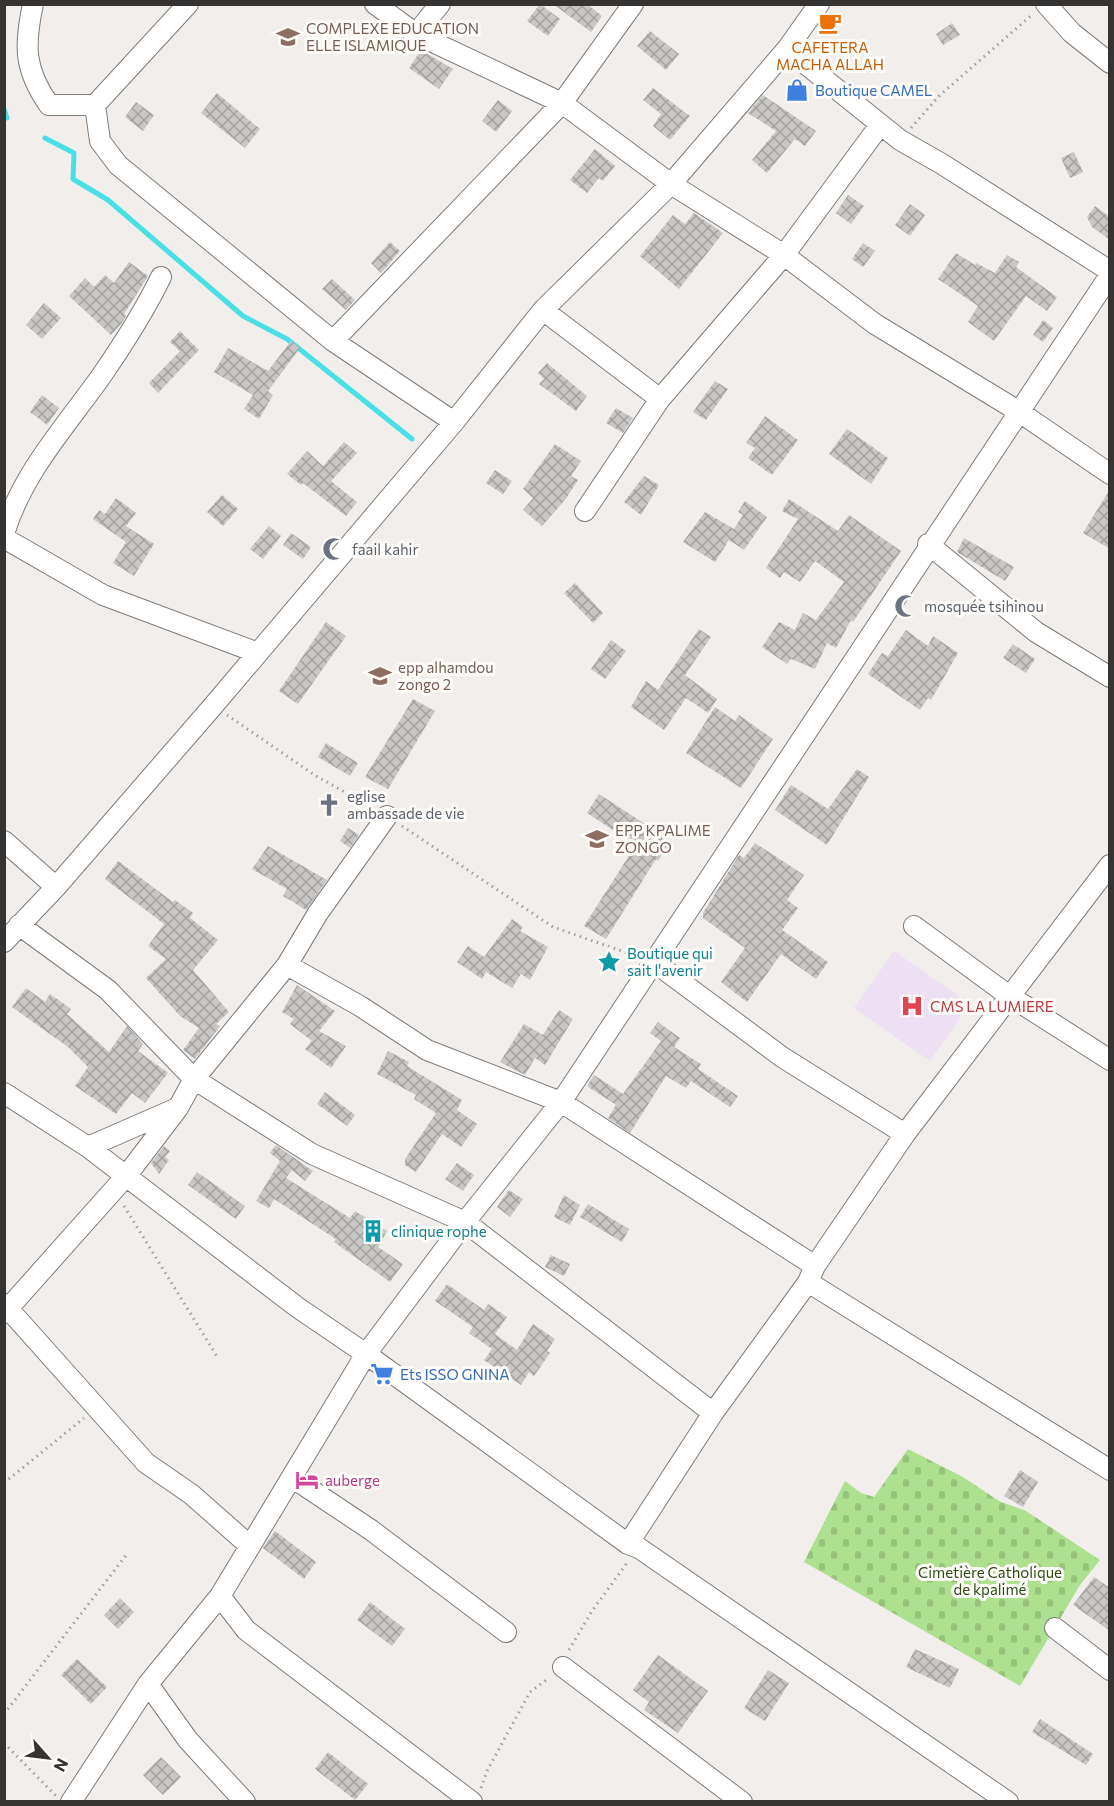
<svg xmlns="http://www.w3.org/2000/svg" width="1114" height="1806" font-family="Commissioner,sans-serif">
<defs>
<pattern id="cemetery-stones" width="16" height="16" patternUnits="userSpaceOnUse" patternTransform="scale(1.5)"><rect width="16" height="16" fill="#aee18f"/><path d="M2 7V4a2 2 0 0 1 4 0v3zM10 15v-3a2 2 0 0 1 4 0v3z" fill="#96c27c"/></pattern>
<pattern id="building-cross-hatch" width="8" height="8" patternUnits="userSpaceOnUse" patternTransform="scale(1.5)"><rect width="8" height="8" fill="#c9c7c5"/><path d="M0 0l8 8M0 8l8-8" fill="none" stroke="#a4a2a1"/></pattern>
</defs>
<rect width="100%" height="100%" fill="#f1eeec"/>
<path fill="#ede0f3" d="M894,951L970,1004L930,1061L854,1008Z"/>
<path fill="url(#cemetery-stones)" d="M908,1449L963,1477L999,1501L1026,1511L1100,1560L1080,1585L1020,1686L804,1562L845,1481L861,1493L874,1497Z"/>
<g fill="none" stroke-linecap="round" stroke-linejoin="round">
<path stroke="#48e0e3" stroke-width="5" d="M4,109L7,118
M45,138L74,153L73,179L108,200L243,316L287,339L412,439"/>
</g>
<path fill="url(#building-cross-hatch)" d="M540,4L560,19L548,36L527,21Z
M553,4H587L602,16L591,32Z
M952,23L960,35L943,45L936,34Z
M650,31L679,54L666,70L637,46Z
M421,50L453,69L439,89L409,68Z
M653,88L690,116L670,140L653,126L661,114L643,100Z
M217,93L260,129L245,148L201,113Z
M763,95L816,131L805,146L795,139L767,173L752,160L776,131L748,113Z
M498,100L512,111L496,132L482,121Z
M136,102L154,115L143,131L125,117Z
M595,149L615,166L603,181L599,178L587,193L570,180Z
M1074,152L1083,172L1070,178L1061,158Z
M848,195L864,206L851,224L836,213Z
M910,204L925,215L910,236L895,225Z
M1095,206L1110,217V240L1092,227L1087,217Z
M694,213L723,233L679,289L640,256L673,215L685,224Z
M390,242L400,251L381,273L371,263Z
M863,243L875,251L863,267L852,259Z
M956,253L975,265L976,263L995,273L1007,255L1019,262L1016,267L1057,297L1047,311L1026,296L994,341L968,322L978,306L938,279Z
M129,262L148,276L124,314L126,316L121,324L111,335L69,296L85,278L94,287L105,275L114,283Z
M332,279L355,300L346,310L322,289Z
M44,303L61,318L42,339L26,325Z
M1043,320L1053,328L1043,342L1033,335Z
M180,331L199,350L158,393L149,383L180,351L170,342Z
M291,341L300,348L268,391L273,395L259,419L244,409L253,395L214,372L228,348L268,371Z
M547,363L587,396L576,411L539,384L544,379L538,373Z
M715,381L728,389L706,420L693,412Z
M42,395L59,408L47,425L30,412Z
M616,408L633,418L623,433L606,423Z
M765,416L798,440L772,475L748,458L755,448L746,443Z
M847,429L888,458L871,484L829,454Z
M344,442L357,453L331,481L357,502L346,516L303,483L301,485L287,474L307,451L323,466Z
M555,444L581,461L571,476L578,480L565,500L542,526L523,510L533,498L523,489Z
M495,470L512,481L503,494L486,483Z
M644,476L659,485L641,515L624,502Z
M1110,489V549L1083,533Z
M222,495L238,509L223,526L207,512Z
M116,498L136,513L126,526L154,544L134,576L113,563L126,542L93,519L99,510L105,514Z
M789,499L838,531L849,515L901,551L853,622L851,620L836,648L827,643L815,669L791,659L787,664L762,647L779,622L795,630L803,613L816,620L844,582L815,561L800,582L784,572L780,578L766,568L798,519L782,511Z
M745,501L767,517L744,550L729,540L715,562L683,542L705,512L734,529L743,515L738,512Z
M269,526L281,536L263,559L250,549Z
M291,533L311,547L303,559L283,545Z
M964,538L1014,567L1005,581L957,552Z
M575,583L603,613L593,623L564,593Z
M326,622L346,636L298,704L279,691Z
M699,629L711,637L685,675L717,699L708,713L686,698L664,730L631,707L646,681L658,690Z
M906,630L928,646L933,636L958,653L931,700L928,698L920,710L868,674L882,653L888,656Z
M611,640L626,651L605,679L591,669Z
M1013,644L1035,659L1026,673L1003,658Z
M413,699L435,711L388,789L365,777Z
M715,707L735,721L739,715L773,739L741,788L686,753Z
M326,743L358,763L350,776L318,757Z
M857,769L869,777L827,845L775,810L791,785L828,809Z
M599,794L671,841L658,861L656,859L606,939L584,926L636,845L587,813Z
M348,828L359,835L350,848L340,841Z
M755,843L804,875L787,900L798,908L782,930L828,962L816,979L781,954L747,1002L721,982L745,948L703,918V913L739,855L744,858Z
M268,846L327,880L306,910L283,896L287,889L252,869Z
M118,861L173,902L175,900L193,913L190,918L218,940L193,970L229,1012L216,1024L220,1026L195,1059L183,1050L199,1028L180,1016L146,978L166,959L148,946L164,924L105,879Z
M512,919L523,927L520,931L548,947L530,980L521,974L512,988L486,972L482,979L457,962L468,946L484,957Z
M297,985L335,1011L319,1031L346,1046L331,1068L305,1049L312,1041L290,1024L294,1019L282,1012Z
M26,988L45,1002L50,994L71,1009L67,1014L109,1052L127,1026L143,1044L138,1051L168,1073L145,1103L132,1093L116,1114L75,1086L88,1067L68,1047L12,1007Z
M559,1010L573,1019L545,1065L535,1058L525,1075L500,1062L524,1024L543,1035Z
M658,1022L680,1038L674,1047L701,1064L698,1069L738,1096L730,1107L691,1081L686,1088L666,1076L630,1133L608,1118L616,1105L587,1086L594,1075L623,1094L661,1041L650,1033Z
M388,1051L409,1062L407,1066L462,1100L457,1110L477,1124L461,1147L442,1134L416,1172L405,1165V1159L436,1113L414,1099L416,1095L377,1074Z
M325,1092L355,1115L347,1126L317,1104Z
M276,1145L313,1171L305,1181L292,1170L286,1178L350,1218L355,1211L387,1231L378,1247L403,1264L390,1282L334,1242L336,1239L274,1199L269,1208L256,1201L280,1161L270,1153Z
M164,1146L170,1151L165,1157L169,1160L159,1174L151,1163Z
M457,1163L474,1175L463,1191L445,1179Z
M197,1172L245,1206L236,1219L188,1185Z
M509,1190L523,1199L510,1217L497,1207Z
M564,1195L580,1205L570,1225L554,1217Z
M588,1204L629,1229L622,1242L580,1217Z
M551,1255L570,1264L564,1276L545,1267Z
M447,1284L484,1310L488,1304L507,1317L495,1334L517,1350L533,1324L555,1339L547,1351L550,1353L534,1376L529,1372L521,1385L484,1360L492,1349L469,1333L473,1327L435,1301Z
M1020,1470L1038,1482L1023,1507L1004,1496Z
M275,1531L316,1562L304,1579L263,1548Z
M1094,1577L1110,1588V1631L1073,1605Z
M120,1598L134,1612L118,1629L104,1615Z
M370,1602L405,1629L392,1646L357,1620Z
M915,1649L959,1669L950,1688L906,1667Z
M658,1655L708,1691L678,1733L644,1710L649,1702L633,1690Z
M77,1659L107,1687L91,1704L61,1675Z
M768,1670L789,1683L765,1721L744,1708Z
M1040,1719L1093,1754L1086,1765L1032,1732Z
M328,1752L368,1784L355,1800L315,1769Z
M161,1757L181,1777L163,1795L143,1775Z"/>
<g fill="none" stroke-linecap="round" stroke-linejoin="round">
<g stroke="#7e7c79" stroke-width="22">
<path id="minor" d="M33,4C24,46 24,69 49,105H95L188,4
M375,4L416,34L562,103L671,184L784,255L875,324L1018,411L1110,474
M1046,4L1072,33L1110,63
M416,34L440,4
M787,49L900,140L942,164L1110,271
M95,105L100,141L118,165L333,341L454,422
M543,310L660,399
M333,341L562,103L633,4
M585,511L660,399L784,255L880,125
M4,534C22,473 66,426 102,375C124,343 144,312 161,277
M4,538L103,595L258,653
M928,544L1036,632L1110,677
M4,841L56,887
M19,925L108,990L194,1079L312,1154L465,1222L713,1413
M914,926L1008,995L1110,1060
M4,942L56,887L213,706L454,422L543,310L671,184L787,49L819,4
M654,962L782,1057L905,1134
M287,965L360,1006L427,1050L561,1102L815,1266
M4,1093L88,1147L297,1307L366,1354L628,1544L639,1548L1008,1802
M88,1147L175,1109
M808,1282L1110,1470
M4,1304L146,1463L191,1494L250,1546
M4,1313L127,1175L178,1108L194,1079L287,965L318,913L387,816
M293,1478L371,1530L506,1632
M628,1544L713,1413L808,1282L815,1266L905,1134L1110,865
M220,1596L246,1630L472,1802
M1055,1628L1110,1670
M563,1667L742,1802
M148,1684L188,1740L245,1802
M71,1802L148,1684L220,1596L366,1354L465,1222L561,1102L1110,275"/>
</g>
<path stroke="#a19f9d" stroke-width="3" stroke-dasharray="1.5 4.5" stroke-linecap="butt" d="M911,128L939,96L1033,14
M227,715L316,776L373,808
M402,826L553,927L636,956
M124,1206L218,1358
M4,1483L84,1418
M569,1650L592,1611L627,1563
M4,1714L127,1554
M4,1743L56,1796
M481,1788L487,1771L530,1692L549,1678"/>
<use href="#minor" stroke="#fff" stroke-width="20"/>
</g>
<defs>
<g id="cafe-bare" transform="scale(1.8)"><path d="M-5.5-4.5H6V0H3Q3 3.5 0 3.5H-2.5Q-5.5 3.5-5.5 0ZM3-3.2v2h1.7v-2ZM-6 4.5H4V6H-6Z" fill="#e8710a" stroke="#fefcf9" stroke-width="2.5" paint-order="stroke"/></g>
<g id="school-bare" transform="scale(1.8)"><path d="M0-5L7-2L0 1L-7-2ZM-4 1L0 2.5L4 1V4Q0 6-4 4Z" fill="#8d6e63" stroke="#fefcf9" stroke-width="2.5" paint-order="stroke"/></g>
<g id="shop-bare" transform="scale(1.8)"><path d="M-5-2.5h2.3a2.7 3.5 0 0 1 5.4 0H5L5.5 6h-11ZM-1.5-2.5h3a1.5 2.3 0 0 0-3 0Z" fill="#3f7fe0" stroke="#fefcf9" stroke-width="2.5" paint-order="stroke"/></g>
<g id="mosque-bare" transform="scale(1.8)"><path d="M3.5-4.9A6 6 0 1 0 3.5 4.9A5 5 0 1 1 3.5-4.9Z" fill="#6b7280" stroke="#fefcf9" stroke-width="2.5" paint-order="stroke"/></g>
<g id="church-bare" transform="scale(1.8)"><path d="M-1.2-6h2.4v3.5h3.3v2.4h-3.3V6h-2.4V-.1h-3.3v-2.4h3.3Z" fill="#6b7280" stroke="#fefcf9" stroke-width="2.5" paint-order="stroke"/></g>
<g id="sight-bare" transform="scale(1.8)"><path d="M0-6L1.8-2.2L6-1.7L2.9 1.2L3.7 5.4L0 3.3L-3.7 5.4L-2.9 1.2L-6-1.7L-1.8-2.2Z" fill="#0f9aa8" stroke="#fefcf9" stroke-width="2.5" paint-order="stroke"/></g>
<g id="hospital-bare" transform="scale(1.8)"><path d="M-5-5h3v3.5h4V-5h3V5h-3V1.5h-4V5h-3Z" fill="#e0444e" stroke="#fefcf9" stroke-width="2.5" paint-order="stroke"/></g>
<g id="building-bare" transform="scale(1.8)"><path d="M-4-6H4V6H1V3H-1V6H-4ZM-2.5-4.3h1.7v1.8h-1.7ZM.8-4.3h1.7v1.8H.8ZM-2.5-1h1.7V.8h-1.7ZM.8-1h1.7V.8H.8Z" fill="#0f9aa8" stroke="#fefcf9" stroke-width="2.5" paint-order="stroke"/></g>
<g id="supermarket-bare" transform="scale(1.8)"><path d="M-6-5.5h2.5l.6 2H6L4.5 2H-2.5L-4.4-4H-6ZM-1.5 3.2a1.3 1.3 0 1 0 .1 0ZM3 3.2a1.3 1.3 0 1 0 .1 0Z" fill="#3f7fe0" stroke="#fefcf9" stroke-width="2.5" paint-order="stroke"/></g>
<g id="hotel-bare" transform="scale(1.8)"><path d="M-6-4.5h1.5V1H6V5H4.5V3h-9V5H-6ZM-4 0a1.8 1.8 0 1 1 3.6 0ZM.5 0V-2.5h3Q6-2.5 6 0Z" fill="#d1479c" stroke="#fefcf9" stroke-width="2.5" paint-order="stroke"/></g>
</defs>
<g fill-rule="evenodd">
<use href="#cafe-bare" x="830" y="23"/>
<use href="#school-bare" x="288" y="37"/>
<use href="#shop-bare" x="797" y="90"/>
<use href="#mosque-bare" x="334" y="549"/>
<use href="#mosque-bare" x="906" y="606"/>
<use href="#school-bare" x="380" y="676"/>
<use href="#church-bare" x="329" y="805"/>
<use href="#school-bare" x="597" y="839"/>
<use href="#sight-bare" x="609" y="962"/>
<use href="#hospital-bare" x="912" y="1006"/>
<use href="#building-bare" x="373" y="1231"/>
<use href="#supermarket-bare" x="382" y="1374"/>
<use href="#hotel-bare" x="307" y="1480"/>
</g>
<g text-anchor="middle" dominant-baseline="central" stroke-width="6" stroke-linejoin="round" paint-order="stroke">
<g font-size="15" fill="#785e54" stroke="#fefcf9" text-anchor="start">
<text x="306" y="28">COMPLEXE EDUCATION<tspan x="306" dy="17">ELLE ISLAMIQUE</tspan></text>
<text x="398" y="667">epp alhamdou<tspan x="398" dy="17">zongo 2</tspan></text>
<text x="615" y="830">EPP KPALIME<tspan x="615" dy="17">ZONGO</tspan></text>
</g>
<g font-size="15" fill="#c56008" stroke="#fefcf9">
<text x="830" y="47">CAFETERA<tspan x="830" dy="17">MACHA ALLAH</tspan></text>
</g>
<g font-size="15" fill="#366cbe" stroke="#fefcf9" text-anchor="start">
<text x="815" y="90">Boutique CAMEL</text>
<text x="400" y="1374">Ets ISSO GNINA</text>
</g>
<g font-size="15" fill="#5b616d" stroke="#fefcf9" text-anchor="start">
<text x="352" y="549">faail kahir</text>
<text x="924" y="606">mosquée tsihinou</text>
<text x="347" y="796">eglise<tspan x="347" dy="17">ambassade de vie</tspan></text>
</g>
<g font-size="15" fill="#0d838f" stroke="#fefcf9" text-anchor="start">
<text x="627" y="953">Boutique qui<tspan x="627" dy="17">sait l'avenir</tspan></text>
<text x="391" y="1231">clinique rophe</text>
</g>
<g font-size="15" fill="#be3a42" stroke="#fefcf9" text-anchor="start">
<text x="930" y="1006">CMS LA LUMIERE</text>
</g>
<g font-size="15" fill="#b23c85" stroke="#fefcf9" text-anchor="start">
<text x="325" y="1480">auberge</text>
</g>
<g font-size="15" fill="#2b4c12" stroke="#fefcf9">
<text x="990" y="1572">Cimetière Catholique<tspan x="990" dy="17">de kpalimé</tspan></text>
</g>
</g>
<rect width="1114" height="1806" fill="none" stroke="#353433" stroke-width="12"/>
<g transform="translate(48 1758) rotate(118)" stroke="#fefcf9" stroke-width="4.5" paint-order="stroke">
<path d="M0-4.5L10 22L0 15L-10 22Z" fill="#353433"/>
<text y="-9" font-size="16" font-weight="bold" text-anchor="middle" fill="#353433">N</text>
</g>
</svg>
